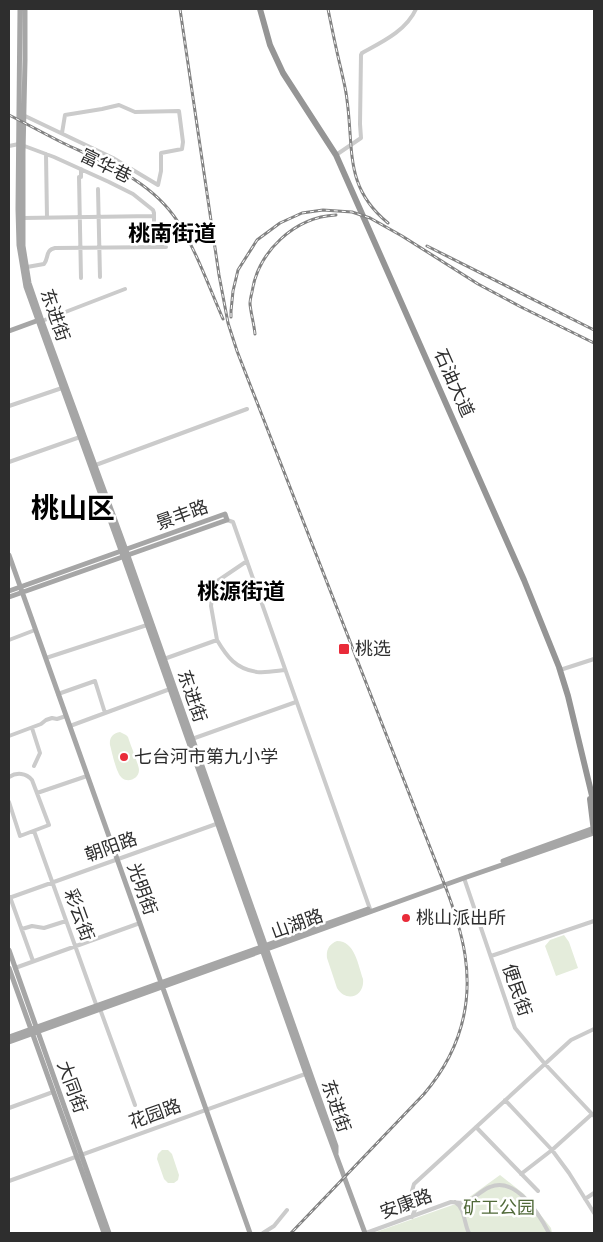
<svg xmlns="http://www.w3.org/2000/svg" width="603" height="1242" font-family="Helvetica,'Noto Sans SC',sans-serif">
<rect width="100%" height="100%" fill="#fff"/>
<path fill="#e4ecdb" d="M120,732L126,735L128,737C130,744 139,765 139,770C139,779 128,783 122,778C116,773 112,752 110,745C109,738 113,733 120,732Z
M564,935L569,942L578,968L556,976L545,946L550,940Z
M337,941C355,941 358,965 363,979C365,997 346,1003 337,988L327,958C326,950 329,944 337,941Z
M162,1150H168L172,1154L179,1175L178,1180L174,1183H168L164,1179L157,1159L158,1154Z
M500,1175L524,1194L551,1228L552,1233H373L464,1201Z"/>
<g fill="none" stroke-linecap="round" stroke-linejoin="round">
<path stroke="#cbcbcb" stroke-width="4" d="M23,115L113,158L158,185L161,171V153L182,149L183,142L179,111L135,112L119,105L102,109L65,115L62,133
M9,146L19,144L54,157L109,182L133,194L153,210L154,213V247
M46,154L47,218
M336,155L361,138L360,124L361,55L362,53C382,42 406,31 416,9
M98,189L100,277
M23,218L154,216
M27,267L44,264C49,258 45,250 55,248L166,247
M81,278L79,177H81V169
M42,321L125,289
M9,406L62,388
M9,462L80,437
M93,466L247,409
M227,520L233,522L370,909
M9,640L35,630
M217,640L211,606L212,598L216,582L247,561
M46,658L147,625
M164,659L217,640C227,657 236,669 257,672C266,673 276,671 285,670
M560,670L594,659
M58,694L95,681L105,713
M70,726L170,689
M32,728L40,753L34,766
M9,736L41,724L46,720L52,718L57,719L66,716
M192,739L296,702
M9,777C17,772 26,773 32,780L49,825L20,836L9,802
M37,793L87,776
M34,831L97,1007
M464,878L515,1028L545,1064L594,1116
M10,897L33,961
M9,898L219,823
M22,929L32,926L44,928L66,921
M491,956L594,921
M15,968L140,923
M100,1009L135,1105
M505,1100L552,1150L569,1173L594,1213
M9,1108L53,1092
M476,1127L538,1191
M521,1174L552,1150L592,1114
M9,1181L308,1073
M585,1199L594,1193
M455,1202C465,1208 464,1224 469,1233
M412,1217L416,1207L412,1191L414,1184L571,1040L594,1029
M263,1233L274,1226L287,1210
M366,1233L451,1202C456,1202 463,1204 467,1202C473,1200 481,1190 490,1187C516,1176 539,1214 549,1233"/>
<path stroke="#a6a6a6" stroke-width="5" d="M20,9L18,209L19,245L26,287L123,556L306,1074L365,1233
M25,9V60L23,153V246L29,283L42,321L126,550L336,1146V1153
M9,331L39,320
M9,555L250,1233
M9,591L225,514L227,520L9,597
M503,861L594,828
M9,950L109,1233
M9,968L104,1233
M9,1037L368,909
M9,1042L464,878L594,833"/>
<path stroke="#959595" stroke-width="6" d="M260,9L270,45L283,73L336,155L524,580L559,667L568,696L594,804
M590,799L594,832"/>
<g stroke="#838383" stroke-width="3">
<path id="rail" d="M180,9L219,275L228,323L237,351L442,878C452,903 461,929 465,955C473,1007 458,1054 424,1094L291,1233
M328,9C332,29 336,49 341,69C343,79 346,89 347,100C354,150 344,187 388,223
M9,115C27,124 45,134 63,143C105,163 152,181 178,222C197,252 209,287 223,319
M427,246L594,330
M231,317V311L233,291L238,270L257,240L280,223L302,213L323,210L352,212L370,218L402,236L478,284L521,307L594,343
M255,334C254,324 251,314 250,304C250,300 251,296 252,292C258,252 294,217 336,215"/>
</g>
<use href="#rail" stroke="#fff" stroke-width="1" stroke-dasharray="4" stroke-linecap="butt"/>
</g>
<g fill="#e92b39" stroke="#fff" stroke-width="2">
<rect x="338" y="643" width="12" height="12" rx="2.5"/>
<circle cx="124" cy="757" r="5"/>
<circle cx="406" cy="918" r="5"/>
</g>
<g text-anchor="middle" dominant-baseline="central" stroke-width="5" stroke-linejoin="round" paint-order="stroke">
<g font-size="18" fill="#2e2e2e" stroke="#fff">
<text transform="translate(106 166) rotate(26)">富华巷</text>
<text transform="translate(55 315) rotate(71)">东进街</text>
<text transform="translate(454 383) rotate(66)">石油大道</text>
<text transform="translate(182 515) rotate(-20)">景丰路</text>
<text transform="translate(192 696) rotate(71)">东进街</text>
<text transform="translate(111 847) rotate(-20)">朝阳路</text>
<text transform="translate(142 889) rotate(70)">光明街</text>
<text transform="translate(79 915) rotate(70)">彩云街</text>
<text transform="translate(297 924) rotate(-20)">山湖路</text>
<text transform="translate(517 990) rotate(71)">便民街</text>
<text transform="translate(72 1087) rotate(70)">大同街</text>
<text transform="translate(336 1106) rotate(71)">东进街</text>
<text transform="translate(155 1114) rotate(-20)">花园路</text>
<text transform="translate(406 1204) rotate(-20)">安康路</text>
</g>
<g font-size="18" fill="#2e2e2e" stroke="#fff" text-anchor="start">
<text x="355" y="649">桃选</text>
<text x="134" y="757">七台河市第九小学</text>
<text x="416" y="918">桃山派出所</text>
</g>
<g font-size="18" fill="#516a3a" stroke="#fff">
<text x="499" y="1208">矿工公园</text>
</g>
<g font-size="22" font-weight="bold" fill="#000" stroke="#fff">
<text x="172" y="233">桃南街道</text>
<text x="241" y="591">桃源街道</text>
</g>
<g font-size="28" font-weight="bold" fill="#000" stroke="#fff">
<text x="73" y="508">桃山区</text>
</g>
</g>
<rect width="603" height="1242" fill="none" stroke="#2e2e2e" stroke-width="20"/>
</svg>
